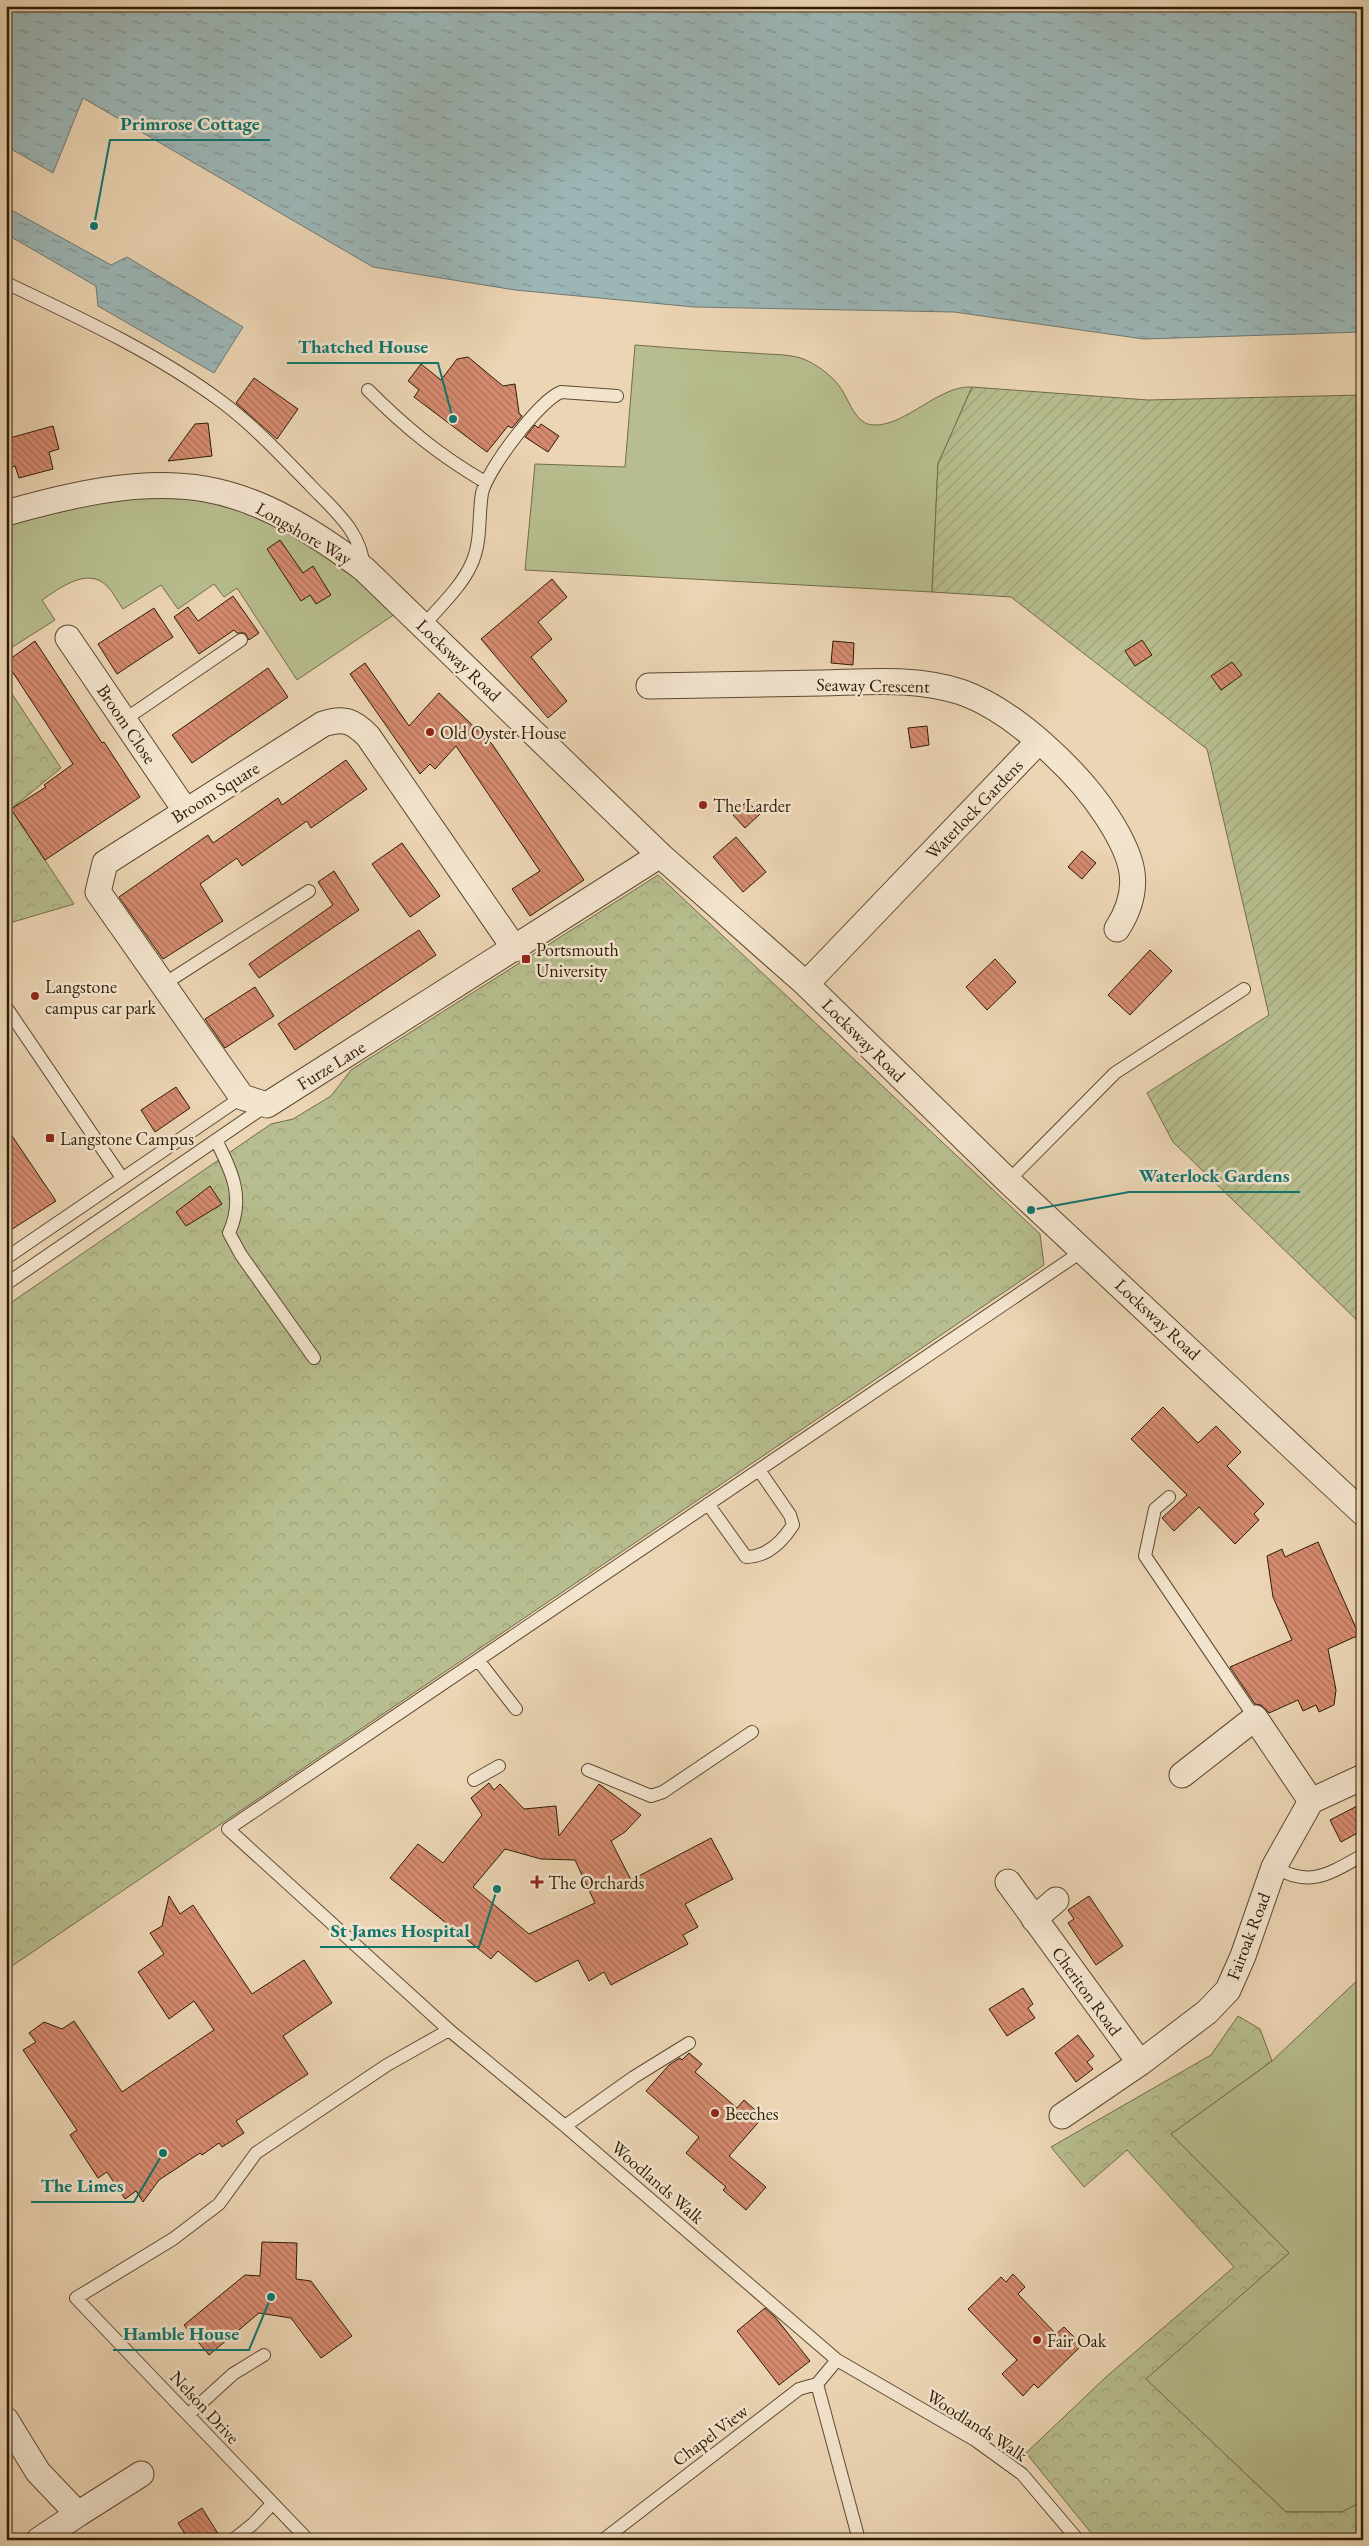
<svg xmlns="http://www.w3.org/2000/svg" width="1369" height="2546" font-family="'EB Garamond',serif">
<defs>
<pattern id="forest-crowns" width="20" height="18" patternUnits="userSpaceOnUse" patternTransform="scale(1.25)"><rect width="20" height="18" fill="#b7bd8e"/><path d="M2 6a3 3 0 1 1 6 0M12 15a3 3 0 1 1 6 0" fill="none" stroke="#9ea279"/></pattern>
<pattern id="garden-furrows" width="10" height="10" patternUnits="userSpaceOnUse" patternTransform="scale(1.25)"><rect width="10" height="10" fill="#b7bd8e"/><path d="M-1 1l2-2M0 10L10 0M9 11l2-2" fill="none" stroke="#9ea279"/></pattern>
<pattern id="water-ripples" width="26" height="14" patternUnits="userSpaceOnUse" patternTransform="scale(1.25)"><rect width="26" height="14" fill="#9cb6b6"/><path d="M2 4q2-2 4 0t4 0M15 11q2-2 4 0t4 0" fill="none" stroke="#809392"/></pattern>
<pattern id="building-back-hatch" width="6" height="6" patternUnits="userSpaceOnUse" patternTransform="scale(1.25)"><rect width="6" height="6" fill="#d68b70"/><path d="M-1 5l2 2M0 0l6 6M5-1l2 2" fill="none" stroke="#ae715a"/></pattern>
</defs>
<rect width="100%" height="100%" fill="#ecd5b4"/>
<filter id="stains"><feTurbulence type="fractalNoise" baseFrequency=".004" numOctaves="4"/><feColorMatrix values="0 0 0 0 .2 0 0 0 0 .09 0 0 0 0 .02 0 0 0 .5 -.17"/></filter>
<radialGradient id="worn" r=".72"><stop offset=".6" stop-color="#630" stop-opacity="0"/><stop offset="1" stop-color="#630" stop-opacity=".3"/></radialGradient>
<path fill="#b7bd8e" stroke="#726c49" d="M635,345C674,348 713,351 752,353C769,355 793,353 808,361C820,367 833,377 840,387C849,399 855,425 874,425C906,426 939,385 972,387L938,464L932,592L525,570L535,464L625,467Z
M183,494L236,507L289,533L341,563L398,612L297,680L237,588L224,597L214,584L178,609L161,585L123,609C118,602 113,592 107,586C87,566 59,589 42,600L55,620L6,651V521L105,498Z
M1363,1975V2501L1342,2512H1286L1145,2379L1289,2253L1171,2134L1272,2061Z"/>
<path fill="url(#forest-crowns)" stroke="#726c49" d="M6,685L61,768L11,809L74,904L6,924Z
M658,875L1040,1234L1044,1265L6,1970V1306L271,1124L293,1119L331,1096L351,1070Z
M1238,2016L1260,2029L1272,2061L1171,2134L1289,2253L1146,2379L1286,2512H1342L1363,2501V2540H1097L1026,2453L1106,2377L1234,2267L1127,2150L1084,2187L1051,2147L1211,2055Z"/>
<path fill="url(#garden-furrows)" stroke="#726c49" d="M972,387L1148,400L1363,395V1326L1173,1142L1147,1093L1269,1015L1207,749L1011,597L932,592L938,464Z"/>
<path fill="url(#water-ripples)" stroke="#70786f" d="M6,6H1363V332L1144,339L954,312L694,307L515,290L373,267L83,98L53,173L6,146Z
M6,207L111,265L127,257L243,327L214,373L98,306L96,286L6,234Z"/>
<path fill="url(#building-back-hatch)" stroke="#2d1c04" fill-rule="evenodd" d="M468,357L503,386L515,384L519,413L522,416L512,428L508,426L487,452L414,397L419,390L408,381L421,364L441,380L457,359Z
M254,378L298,409L277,439L236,403Z
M208,423L212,456L168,461L195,424Z
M541,424L559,436L548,452L525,437L535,425L538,428Z
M53,426L59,449L49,452L53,469L19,478L15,466L6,469V439Z
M280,540L303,573L313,566L331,595L316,604L310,595L301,601L267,549Z
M552,579L567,597L538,622L552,639L531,657L567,701L548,718L481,639Z
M233,596L259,633L249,640L245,633H237L234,630L199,654L174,617L188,607L198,621Z
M154,608L173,637L117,674L98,644Z
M1142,640L1152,655L1135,666L1125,651Z
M35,641L102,743L104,742L140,797L45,860L11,809L46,787L44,785L73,764L6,662Z
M833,641L854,643L853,665L831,663Z
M1232,662L1242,675L1221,690L1211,676Z
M365,663L409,726L439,693L492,744L584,880L530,916L512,889L540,871L456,746L435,769L430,764L420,774L350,674Z
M268,668L288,697L192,763L172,735Z
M927,726L929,745L911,748L908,728Z
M346,760L367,789L311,828L307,821L242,866L237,858L200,884L223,921L163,959L119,897L208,835L213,843L278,798L282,805Z
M747,801L760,814L745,828L733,815Z
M736,837L766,872L743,892L713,857Z
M402,843L440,896L410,917L372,864Z
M1082,851L1096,863L1082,879L1068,867Z
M334,871L359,910L259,978L249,964L333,905L318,882Z
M419,930L436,955L295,1050L278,1024Z
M1150,950L1172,971L1130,1015L1108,995Z
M995,959L1016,982L987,1010L966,987Z
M255,987L274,1016L225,1048L205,1019Z
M176,1087L190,1108L155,1132L141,1110Z
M6,1127L56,1201L6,1233Z
M210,1186L222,1204L186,1226L176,1212Z
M1163,1407L1198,1443L1216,1426L1241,1452L1227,1466L1264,1504L1254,1514L1259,1520L1235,1544L1199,1507L1174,1531L1162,1518L1187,1495L1131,1439Z
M1318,1542L1359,1635L1328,1649L1336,1690L1334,1705L1319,1712L1316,1705L1303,1711L1298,1700L1269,1713L1261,1705L1255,1704L1230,1667L1292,1640L1273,1597L1267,1556L1282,1549L1285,1557Z
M489,1783L494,1790L500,1784L524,1809L556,1806L559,1836L599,1784L641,1815L625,1832L611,1841L631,1880L711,1838L733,1879L685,1904L698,1927L683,1935L688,1944L611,1985L604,1972L589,1981L578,1960L536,1982L498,1951L491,1959L390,1878L418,1844L443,1863L482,1815L471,1798ZM505,1849L541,1859L575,1860L595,1903L529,1934L473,1887Z
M1363,1803V1830L1341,1842L1330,1820Z
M169,1896L180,1914L193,1905L252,1994L304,1960L332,2003L283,2036L308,2074L236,2121L244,2133L222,2147L219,2143L202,2155L200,2153L159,2180L143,2202L136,2191L125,2199L107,2172L98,2178L70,2135L77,2130L23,2050L36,2042L29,2033L44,2022L62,2029L74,2021L122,2092L214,2030L194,2001L169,2019L138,1972L164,1954L150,1933L162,1926Z
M1089,1896L1123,1946L1096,1965L1068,1923L1074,1919L1068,1910Z
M1023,1988L1033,2004L1028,2008L1035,2018L1007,2036L989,2009Z
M1078,2035L1094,2056L1087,2062L1093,2069L1076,2082L1055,2053Z
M689,2053L702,2064L695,2072L737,2108L744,2100L763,2117L729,2156L766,2187L746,2210L723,2190L726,2187L686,2153L699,2137L646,2091L669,2065L680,2058L682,2060Z
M262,2242L297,2243L296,2279L311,2281L352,2336L321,2358L291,2318L259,2313L209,2355L184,2325L245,2275L260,2276Z
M1013,2274L1025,2287L1018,2294L1056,2334L1064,2327L1082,2345L1038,2388L1034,2384L1023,2396L1002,2374L1017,2360L968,2309L1001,2277L1006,2282Z
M765,2308L775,2317L810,2361L779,2385L737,2331Z
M202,2508L222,2540H189L178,2523Z"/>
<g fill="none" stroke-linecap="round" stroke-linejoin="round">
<g stroke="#5d4a30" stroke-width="14">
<path id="lane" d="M6,283C80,318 156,353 222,402C254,426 282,456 310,485C334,510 362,532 364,569
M368,390C406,428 439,455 485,482
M424,625C439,607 461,587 471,565C482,542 478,517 482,493C487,470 539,401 561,392L617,396
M124,720L241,640
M164,984L309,891
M6,1007L122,1178
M216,1140C232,1172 245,1198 229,1233L241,1255L314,1358
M1008,1181L1115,1073L1244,989
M6,1258L242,1097
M6,1284L267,1105
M1169,1497L1155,1509L1145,1556L1255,1718
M708,1504L746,1557C767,1557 782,1542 793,1525L790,1515L759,1470
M478,1660L516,1709
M588,1770L651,1796L663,1792L752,1732
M474,1780L499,1766
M1274,1867C1310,1888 1329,1874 1363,1855
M565,2126L634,2077L689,2043
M817,2384L859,2540
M189,2414L233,2374L264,2355
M233,2540L253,2524L272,2504
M308,2540L76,2298L173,2239L219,2204L256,2153L387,2065L449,2030
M603,2540L799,2389L817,2384L837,2360
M1078,2540L1022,2474L975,2440L837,2360L565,2126L449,2030L228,1829L1084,1250"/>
</g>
<g stroke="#5d4a30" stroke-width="27">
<path id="street" d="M6,513C70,495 139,478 205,489C264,499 317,534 364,569L660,855L806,984L1008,1181L1363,1513
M68,638L185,810
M649,686C706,685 764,684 822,683C868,682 916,677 961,692C1013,710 1078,771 1108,818C1133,857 1144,887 1117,929
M515,949L368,736C353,721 344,717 323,724L105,863L98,892L242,1097L267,1105L660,855
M806,984L1038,742
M1182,1775L1255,1718L1311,1801
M1008,1882L1140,2063
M1034,1919L1056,1900
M1062,2116L1140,2063L1207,2012L1228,1990L1243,1956L1274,1867L1311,1801L1363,1777
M6,2420L38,2472L78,2514L141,2474
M39,2540L78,2514"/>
</g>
<use href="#lane" stroke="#f3e4ce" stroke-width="12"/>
<use href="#street" stroke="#f3e4ce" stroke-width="25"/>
</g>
<g fill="#8f2418" stroke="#f3e4ce" stroke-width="2">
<circle cx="430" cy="732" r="5"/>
<circle cx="703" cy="805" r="5"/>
<rect x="521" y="954" width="10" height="10" rx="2.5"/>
<circle cx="35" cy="996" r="5"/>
<rect x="45" y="1133" width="10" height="10" rx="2.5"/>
<path d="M534.5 1874.5h5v5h5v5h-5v5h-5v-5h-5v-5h5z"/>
<circle cx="715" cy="2113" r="5"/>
<circle cx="1037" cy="2340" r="5"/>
</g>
<g text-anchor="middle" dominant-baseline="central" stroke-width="5" stroke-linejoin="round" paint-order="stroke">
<g font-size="18" fill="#2d1c04" stroke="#f3e4ce">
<text transform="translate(304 533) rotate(30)">Longshore Way</text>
<text transform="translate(459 660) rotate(44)">Locksway Road</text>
<text transform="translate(873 685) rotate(1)">Seaway Crescent</text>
<text transform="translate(127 724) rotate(56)">Broom Close</text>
<text transform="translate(215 792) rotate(-32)">Broom Square</text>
<text transform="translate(974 809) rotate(-46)">Waterlock Gardens</text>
<text transform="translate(864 1040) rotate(45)">Locksway Road</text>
<text transform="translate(331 1065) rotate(-32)">Furze Lane</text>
<text transform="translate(1158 1319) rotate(43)">Locksway Road</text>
<text transform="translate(1248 1936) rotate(-69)">Fairoak Road</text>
<text transform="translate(1087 1991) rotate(54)">Cheriton Road</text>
<text transform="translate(658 2182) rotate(41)">Woodlands Walk</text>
<text transform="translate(205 2407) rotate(47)">Nelson Drive</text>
<text transform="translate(977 2425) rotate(33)">Woodlands Walk</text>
<text transform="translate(710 2435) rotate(-37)">Chapel View</text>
</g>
<g font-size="18" fill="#2d1c04" stroke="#f3e4ce" text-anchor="start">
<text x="440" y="732">Old Oyster House</text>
<text x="713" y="805">The Larder</text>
<text x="536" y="949">Portsmouth<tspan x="536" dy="21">University</tspan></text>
<text x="45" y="986">Langstone<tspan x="45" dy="21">campus car park</tspan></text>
<text x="60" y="1138">Langstone Campus</text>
<text x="548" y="1882">The Orchards</text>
<text x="725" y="2113">Beeches</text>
<text x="1047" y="2340">Fair Oak</text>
</g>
</g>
<path fill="none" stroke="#0f766e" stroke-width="2" d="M94 226L110 140H270M453 419L438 363H287M1031 1210L1129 1192H1300M497 1889L479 1947H320M163 2153L134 2202H31M271 2297L249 2350H113"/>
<g fill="#0f766e" stroke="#f3e4ce" stroke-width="2">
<circle cx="94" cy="226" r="5"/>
<circle cx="453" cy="419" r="5"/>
<circle cx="1031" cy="1210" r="5"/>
<circle cx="497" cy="1889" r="5"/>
<circle cx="163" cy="2153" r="5"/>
<circle cx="271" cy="2297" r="5"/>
</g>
<g font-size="19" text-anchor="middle" font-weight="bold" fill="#0f766e" stroke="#f3e4ce" stroke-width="5" stroke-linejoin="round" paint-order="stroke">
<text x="190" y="130">Primrose Cottage</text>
<text x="363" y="353">Thatched House</text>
<text x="1214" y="1182">Waterlock Gardens</text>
<text x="400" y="1937">St James Hospital</text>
<text x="82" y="2192">The Limes</text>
<text x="181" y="2340">Hamble House</text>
</g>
<rect width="1369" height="2546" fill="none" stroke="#ecd5b4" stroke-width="25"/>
<rect x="8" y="8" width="1354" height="2531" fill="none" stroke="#2d1c04" stroke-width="2.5"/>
<rect x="12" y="12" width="1344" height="2521" fill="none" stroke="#2d1c04"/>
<rect width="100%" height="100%" filter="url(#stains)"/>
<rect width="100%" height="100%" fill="url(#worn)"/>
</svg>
